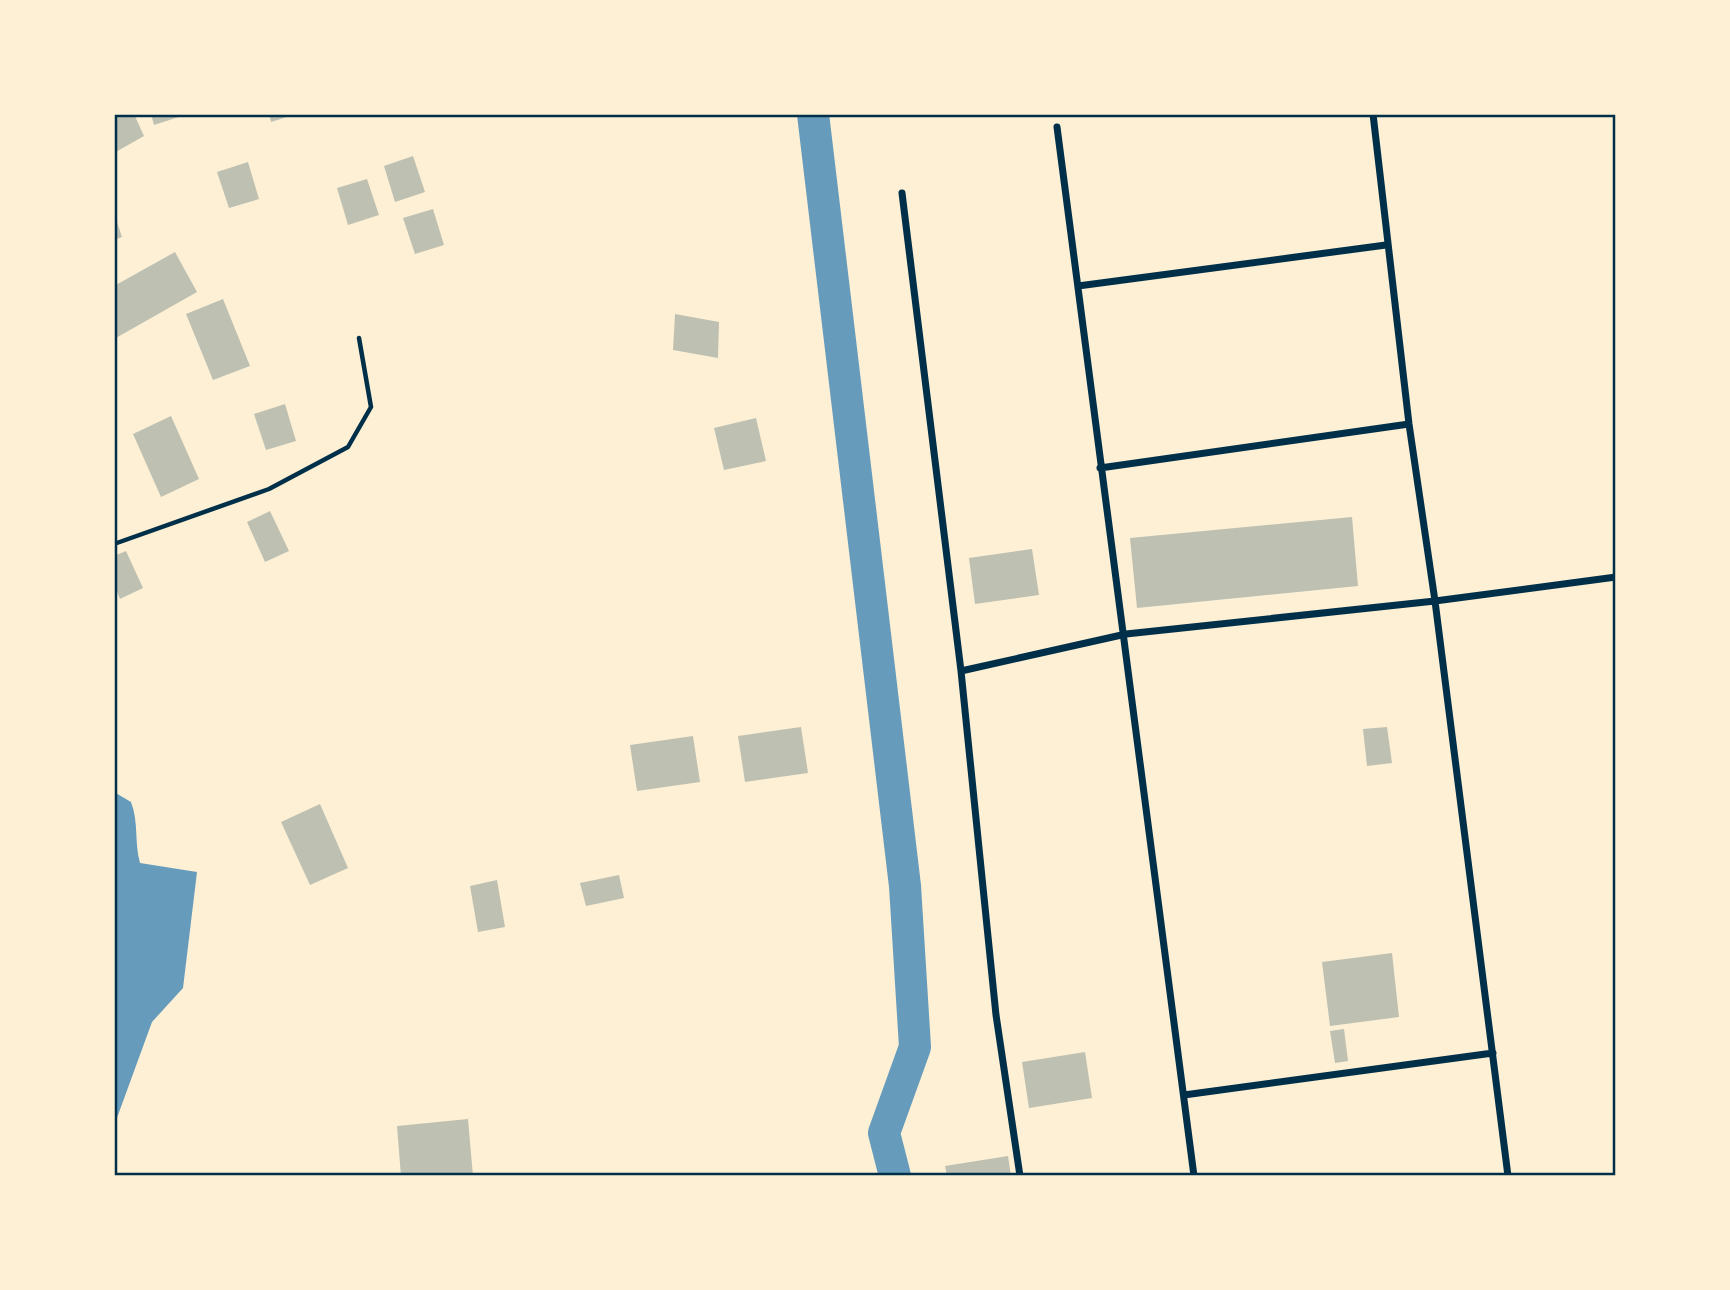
<svg xmlns="http://www.w3.org/2000/svg" width="1730" height="1290" font-family="'Libre Baskerville',serif">
<rect width="100%" height="100%" fill="#fdf0d5"/>
<path fill="#669bbc" d="M114,792L131,802C139,823 134,842 140,863L197,872L183,988L152,1022L114,1126Z"/>
<g fill="none" stroke-linecap="round" stroke-linejoin="round">
<path stroke="#669bbc" stroke-width="32" d="M813,114L905,886L915,1047L884,1133L895,1176"/>
</g>
<path fill="#bec0b2" d="M114,114H134L144,136L114,153Z
M151,114H188L154,125Z
M269,114H296L271,122Z
M413,156L425,192L395,202L384,166Z
M248,162L259,199L229,208L217,172Z
M367,179L379,215L348,225L337,188Z
M433,209L444,245L415,254L403,218Z
M114,213L122,237L114,240Z
M175,252L197,292L114,339V286Z
M223,299L250,366L213,380L186,314Z
M675,314L719,322L718,358L673,350Z
M285,404L296,441L266,450L254,414Z
M171,416L199,479L161,497L133,434Z
M756,418L766,461L724,470L714,428Z
M270,511L289,551L265,562L247,522Z
M1352,517L1358,586L1137,608L1130,538Z
M1032,549L1039,595L975,604L969,558Z
M126,551L143,588L120,599L114,584V556Z
M801,727L808,773L745,782L738,736Z
M1387,727L1392,763L1367,766L1363,729Z
M693,736L700,782L637,791L630,745Z
M320,804L348,868L310,885L281,822Z
M619,875L624,898L586,906L580,883Z
M497,880L505,927L478,932L470,886Z
M1392,953L1399,1017L1330,1026L1322,962Z
M1344,1029L1348,1061L1335,1063L1330,1031Z
M1085,1052L1092,1098L1029,1108L1022,1062Z
M468,1119L473,1176H401L397,1126Z
M1008,1156L1011,1176H947L945,1166Z"/>
<g fill="none" stroke-linecap="round" stroke-linejoin="round">
<path stroke="#003049" stroke-width="4.5" d="M114,544L269,489L348,447L371,407L359,338"/>
<path stroke="#003049" stroke-width="7" d="M1373,114L1409,424L1435,601L1508,1176
M1057,127L1194,1176
M902,193L961,671L996,1015L1020,1176
M1078,286L1386,245
M1100,468L1409,424
M961,671L1126,634L1435,601L1616,577
M1184,1095L1493,1053"/>
</g>
<rect width="1730" height="1290" fill="none" stroke="#fdf0d5" stroke-width="231"/>
<rect x="116" y="116" width="1498" height="1058" fill="none" stroke="#003049" stroke-width="2.5"/>
</svg>
